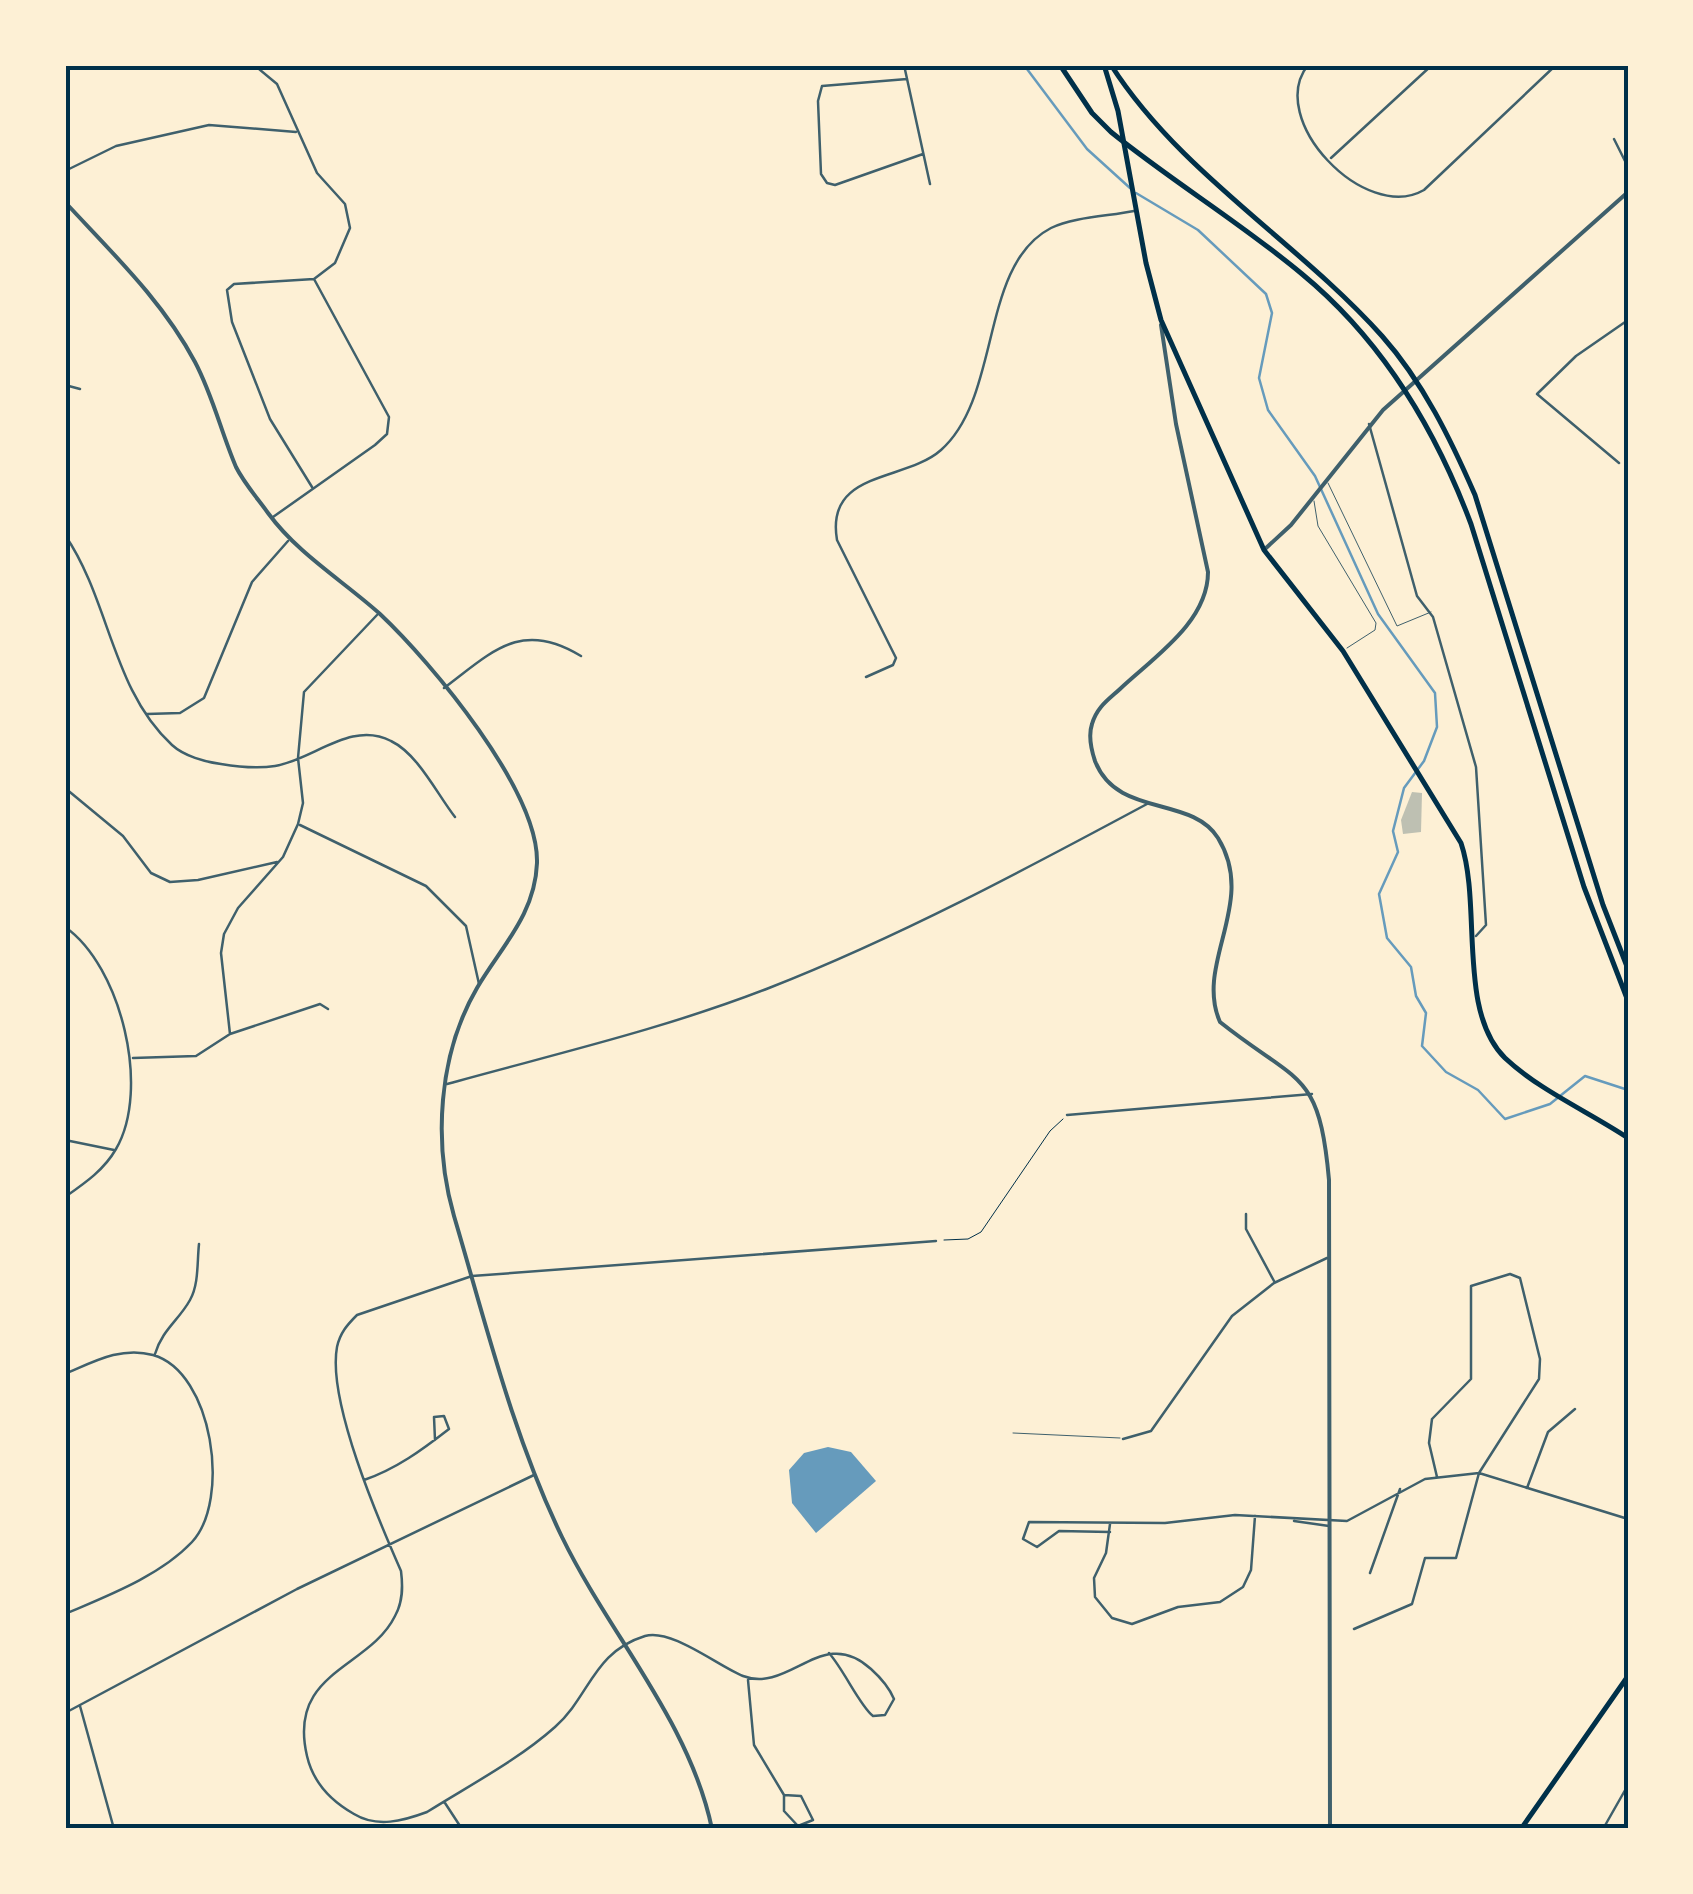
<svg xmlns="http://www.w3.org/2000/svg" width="1693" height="1894" font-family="'DM Sans',sans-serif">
<rect width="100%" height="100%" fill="#fdf0d5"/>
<path fill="#669bbc" d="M828,1447L851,1452L876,1481L816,1533L792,1503L789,1470L804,1453Z"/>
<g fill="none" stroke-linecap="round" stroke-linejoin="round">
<path stroke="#669bbc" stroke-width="2.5" d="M1024,65L1087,149L1130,188
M1136,193L1198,230L1266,294L1272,313L1259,378L1268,410L1315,476L1378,614L1435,693L1437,727L1424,761L1404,788L1393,831L1398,852L1379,894L1387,938L1411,967L1416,996L1426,1013L1422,1046L1446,1072L1478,1090L1505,1119L1550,1104L1585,1076L1628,1090"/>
</g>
<path fill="#bec0b2" d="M1412,792L1422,793L1421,832L1403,834L1401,820Z"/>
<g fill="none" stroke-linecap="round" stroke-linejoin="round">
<path stroke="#003049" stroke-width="1" d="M944,1240L968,1239L981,1232L1050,1131L1063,1119"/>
<path stroke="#3f606c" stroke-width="1" d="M1328,483L1397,626L1431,612
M1314,501L1318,526L1376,623L1375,630L1347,648
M1013,1433L1120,1438"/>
<path stroke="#3f606c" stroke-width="2.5" d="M254,65L277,84L317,173L345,204L350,228L335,263L314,279L389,417L387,434L375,445L273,517
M904,65L930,184
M1308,65C1265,119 1365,224 1424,190L1556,65
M907,79L822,86L818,101L821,174L827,183L835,185L923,154
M1614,139L1628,167
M1331,158L1432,65
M65,171L116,146L209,125L296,132
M65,385L80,389
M1369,424L1417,596L1433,617L1476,767L1486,925L1476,936
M1619,463L1537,394L1576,356L1628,320
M312,487L270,419L232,322L227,290L234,284L314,279
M65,535C110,601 112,690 172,745C184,756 205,762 221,764C239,767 257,769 275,766C313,760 351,720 391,741C418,754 437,794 455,817
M866,677L893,665L896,658L837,540C825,470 905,482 941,450C1002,396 979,265 1051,228C1073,217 1110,216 1134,211
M444,688C492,652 521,619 581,656
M147,714L180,713L204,698L252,582L288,541
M65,788L123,836L151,873L170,882L198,880L277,862
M300,825L426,886L466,926L479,984
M65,927C121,966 151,1089 116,1149C104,1170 85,1183 65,1197
M230,1034L221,953L224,934L238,908L283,857L298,824L303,803L298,758L304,692L377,615
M133,1058L196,1056L230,1034L320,1004L328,1009
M447,1084C555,1054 664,1029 769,988C899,937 1024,870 1147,804
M1067,1115L1312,1094
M65,1140L114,1150
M1246,1214V1229L1274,1281
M155,1354C162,1330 179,1320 190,1300C199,1284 197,1262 199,1244
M65,1374C93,1362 121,1346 153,1355C213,1372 231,1500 192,1542C160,1576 107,1596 65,1614
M1123,1439L1151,1431L1232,1316L1274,1283L1327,1258
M364,1480C396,1469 422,1450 449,1429L444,1416L434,1417L435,1440
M1527,1488L1548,1432L1575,1409
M1294,1521L1329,1526
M1110,1524L1106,1553L1094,1578L1095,1597L1112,1618L1132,1624L1178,1607L1220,1602L1243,1587L1251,1570L1255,1516
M1110,1532L1059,1531L1037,1547L1023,1539L1029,1522L1165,1523L1235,1515L1347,1521L1425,1479L1479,1473L1628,1519
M1370,1573L1400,1489
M1354,1629L1412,1604L1425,1558H1456L1479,1473L1539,1379L1540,1359L1520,1278L1510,1274L1471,1286V1379L1432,1419L1429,1443L1437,1477
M829,1653C844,1670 860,1706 873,1716L885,1715L894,1699C889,1687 881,1678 871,1669C822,1624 790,1694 743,1676C718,1666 671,1628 645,1636C593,1652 590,1696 555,1727C518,1760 470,1785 427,1812C403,1821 377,1828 354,1814C331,1801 313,1782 307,1756C287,1671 369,1669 395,1616C403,1602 403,1587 401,1571C379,1521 327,1401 337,1347C340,1333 347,1325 357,1315L472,1276L936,1241
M748,1680L754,1745L784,1795V1811L798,1826L813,1820L801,1796L784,1795
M80,1706L114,1829
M65,1713L297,1589L534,1475
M445,1803L462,1829
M213,1829L225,1826
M1603,1829L1628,1785"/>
<path stroke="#3f606c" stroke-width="4" d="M65,202C112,253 162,300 195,362C213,396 221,432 236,467C244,483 258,499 268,513C298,554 342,580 380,614C432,663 539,791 537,863C535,915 501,947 477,988C438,1055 433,1143 454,1216C486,1324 513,1436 562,1537C609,1634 690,1722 712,1829
M1161,325L1176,424L1208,572C1208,622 1154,657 1120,689C1108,700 1097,707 1092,724C1088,736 1091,749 1095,761C1117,818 1191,795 1218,838C1258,903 1194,963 1220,1022C1299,1085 1319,1069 1329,1180L1330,1829
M1265,549L1291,525L1383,410L1628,192"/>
<path stroke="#003049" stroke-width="5" d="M1104,65L1118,111L1146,263L1161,320L1264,550L1343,651L1461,843C1482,905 1457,1011 1505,1058C1539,1090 1589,1112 1628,1138
M1521,1829L1628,1676"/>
<path stroke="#003049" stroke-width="5" d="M1060,65L1092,113L1111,132C1173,182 1241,223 1302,274C1382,340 1435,428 1471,524L1584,887L1628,1001
M1111,65C1180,173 1298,242 1382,336C1423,382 1451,440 1475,495L1603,905L1628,969"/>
</g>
<rect width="1693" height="1894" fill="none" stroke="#fdf0d5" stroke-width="135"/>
<rect x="68" y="68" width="1558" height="1758" fill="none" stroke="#003049" stroke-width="4"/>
</svg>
